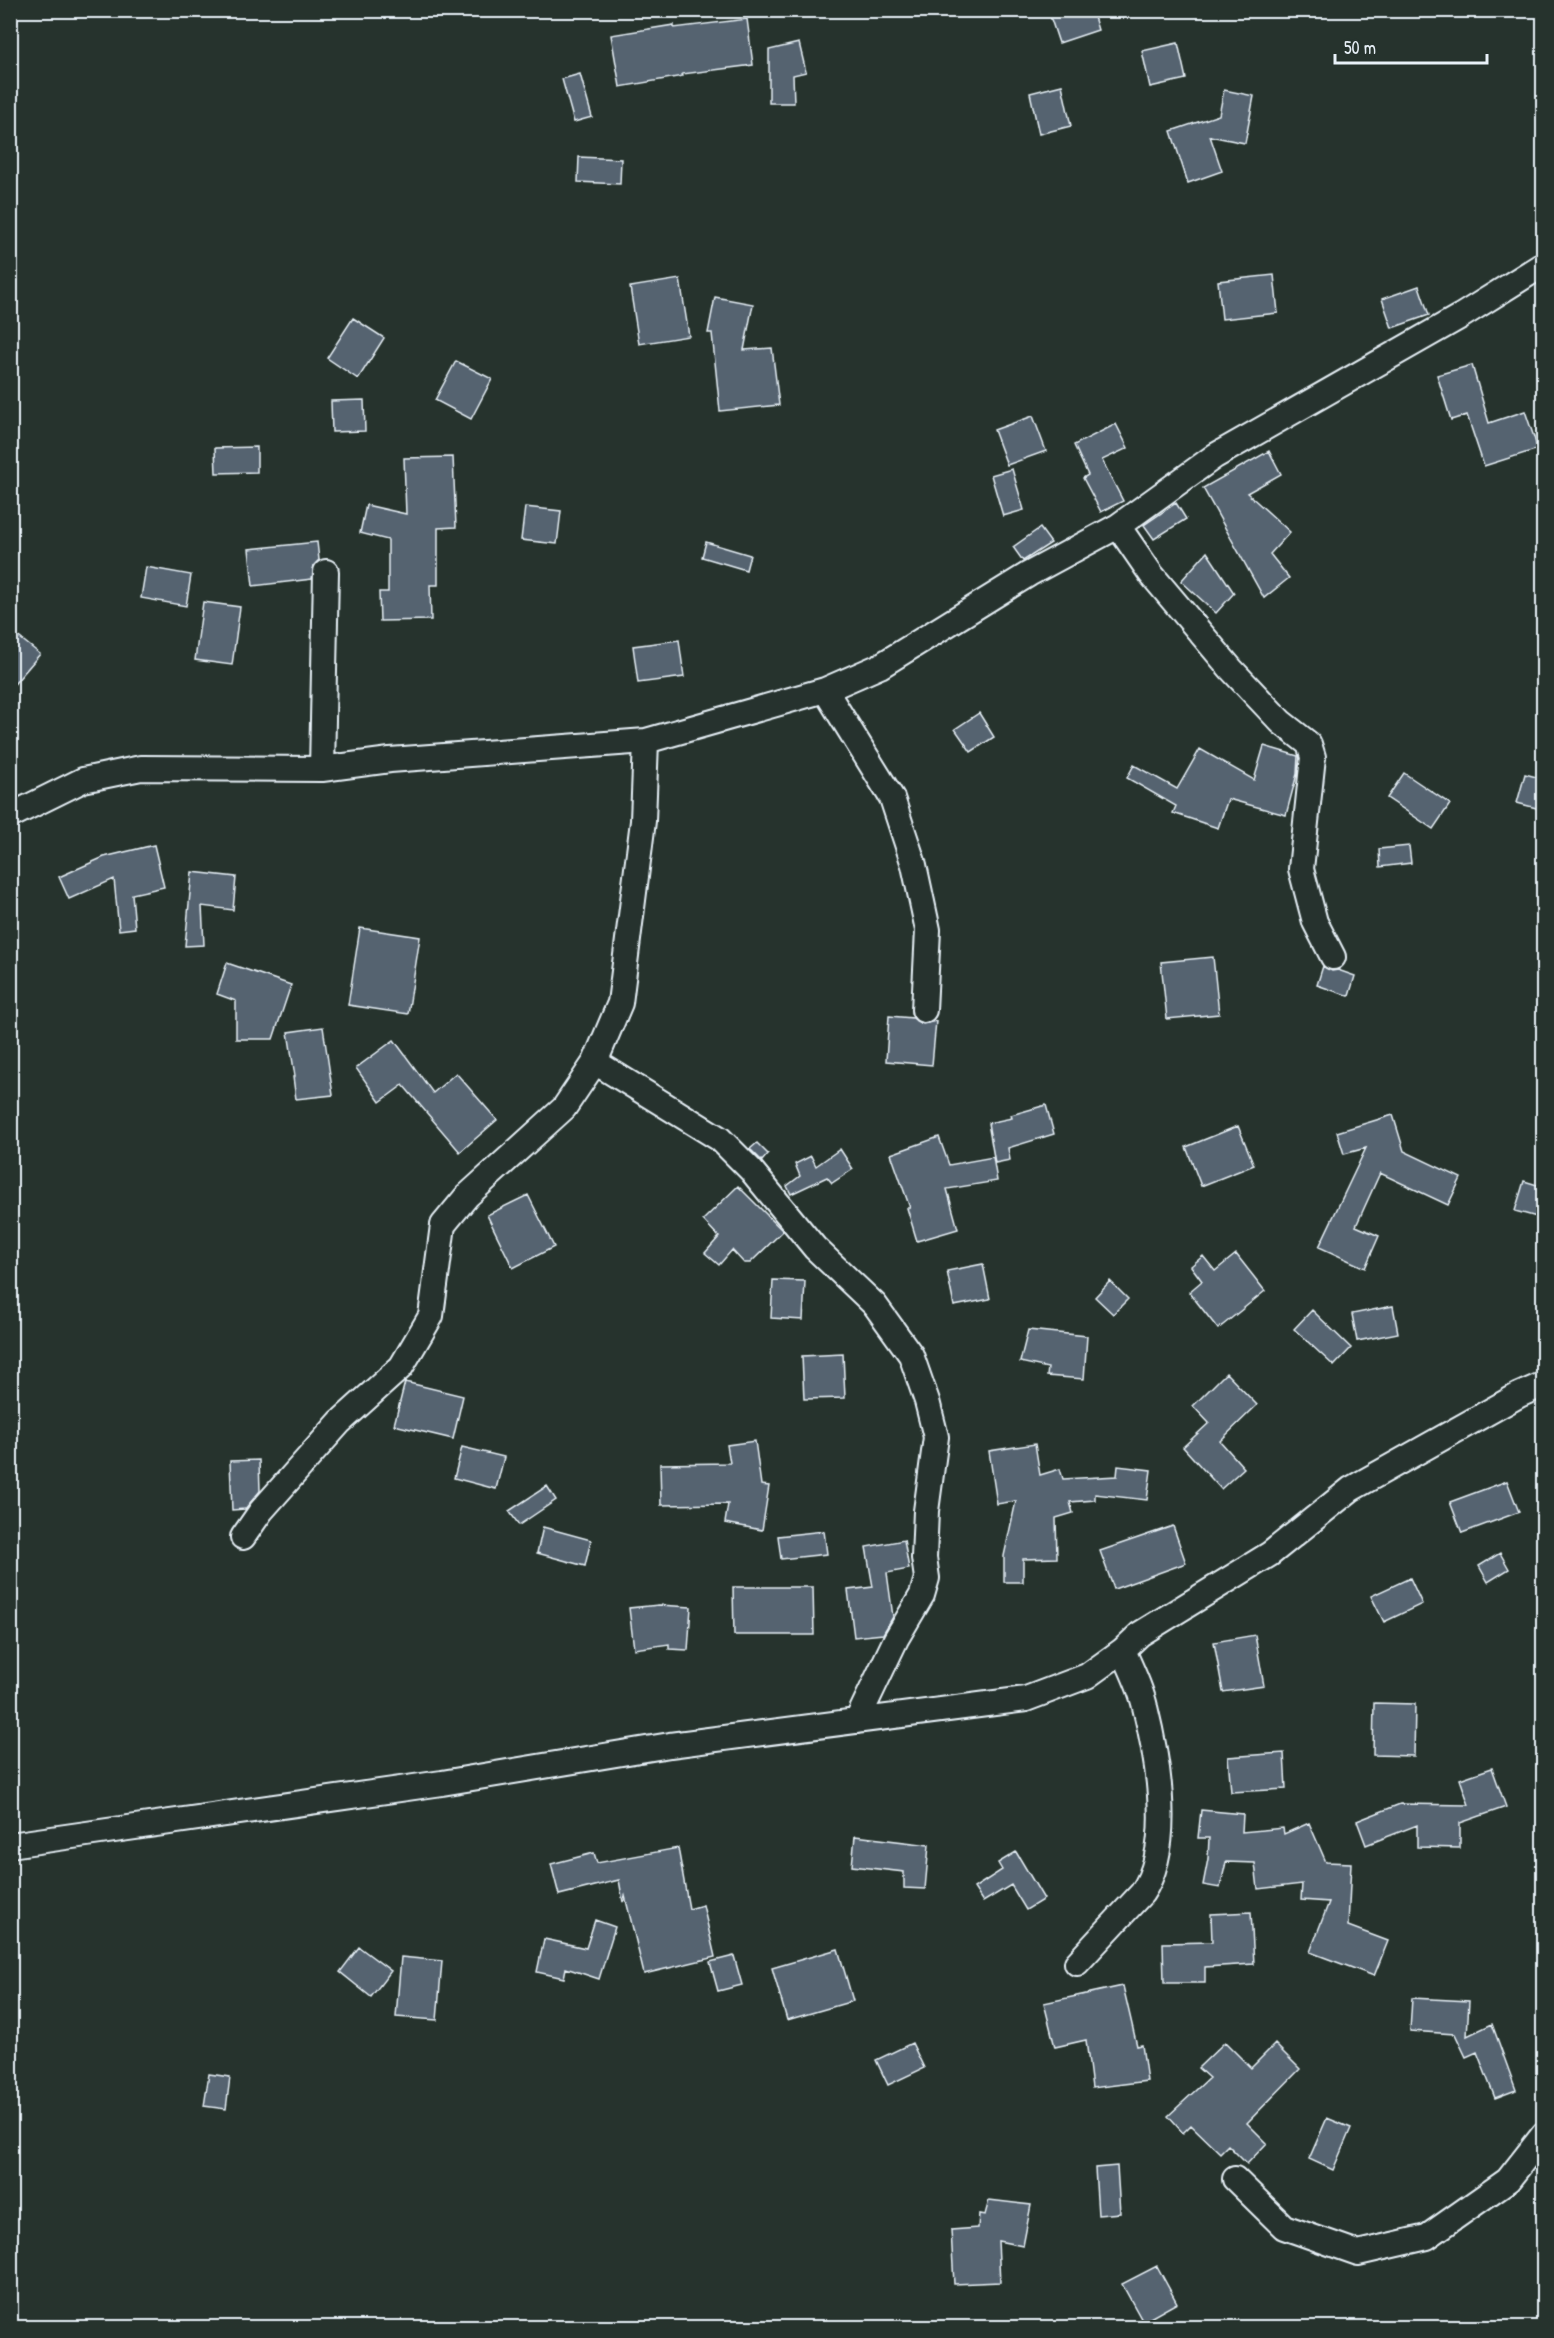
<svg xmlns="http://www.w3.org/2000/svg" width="1554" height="2338" font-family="'Patrick Hand',sans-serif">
<rect width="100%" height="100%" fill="#26332d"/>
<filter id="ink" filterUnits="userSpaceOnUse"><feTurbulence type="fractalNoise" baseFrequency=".0167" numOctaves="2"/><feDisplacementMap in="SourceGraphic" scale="12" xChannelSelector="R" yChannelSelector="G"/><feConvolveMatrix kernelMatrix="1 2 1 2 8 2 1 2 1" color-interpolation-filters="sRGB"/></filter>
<g filter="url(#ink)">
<path fill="#556370" stroke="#e8f1f8" stroke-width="1.5" d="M1048,10H1092L1098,30L1059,43Z
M747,19L753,65L682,74L683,76L620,87L611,35L674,25V28Z
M799,43L806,72L793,75L794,103H769V50Z
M1178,43L1186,79L1150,87L1142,51Z
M580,74L592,117L574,122L562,79Z
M1062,85L1071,126L1039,134L1030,93Z
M1224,90L1254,96L1245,143L1210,136L1222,171L1188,183L1171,131L1219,115Z
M579,157L621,159L620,184L578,182Z
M1274,275L1278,313L1222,319L1218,281Z
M680,279L689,336L639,344L630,287Z
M1419,286L1429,315L1392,328L1382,299Z
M715,297L753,304L744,350L772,348L779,405L720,411L712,333H708Z
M353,318L384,338L358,379L327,358Z
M456,361L492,379L471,419L435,400Z
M1472,365L1489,423L1525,411L1538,449L1484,466L1467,415L1451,420L1437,375Z
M364,400L365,431L332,432L331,401Z
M1033,416L1046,451L1007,465L994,430Z
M1116,424L1128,448L1102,460L1123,501L1101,512L1083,478L1088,475L1074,445Z
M257,447V472L216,473L215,448Z
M1269,451L1281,474L1247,493L1290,532L1270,554L1289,578L1264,598L1203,488Z
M453,457L456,527L438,528V585H430L431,620L380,621L379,592H388V540L360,533L366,505L406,514L404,458Z
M1012,469L1024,510L1003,516L991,475Z
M1176,503L1186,519L1154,539L1144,525Z
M525,507L561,511L557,544L521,540Z
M1040,528L1051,543L1023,561L1013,547Z
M317,542L319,560L314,565L312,579L253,586L249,549Z
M706,542L750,555L746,570L702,557Z
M1207,552L1234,593L1216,613L1181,581Z
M146,567L191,575L186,606L141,598Z
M203,602L240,607L232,665L195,660Z
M10,630L40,654L10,689Z
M679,640L684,677L638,683L633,646Z
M979,713L994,737L971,752L955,729Z
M1264,746L1298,756L1297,774L1286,815L1228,799L1218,828L1173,813L1176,806L1127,778L1134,765L1177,789L1200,749L1254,780Z
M1404,773L1450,804L1433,829L1387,798Z
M1525,774L1544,779V810L1517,803Z
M154,845L164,887L132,894L135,928L119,930L114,879L69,899L59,877L104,857Z
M1409,846L1411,863L1380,867L1379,849Z
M192,872L236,877L233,910L202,906L204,945L185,946Z
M360,928L420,937L408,1014L348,1005Z
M1213,957L1219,1014L1167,1019L1161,962Z
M227,963L291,985L273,1039H236V1001L217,994Z
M1323,966L1332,971L1338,970L1355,976L1349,996L1317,985Z
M889,1016L913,1018L923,1024L936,1021L932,1065L886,1061Z
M323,1027L333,1095L296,1099L293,1077L295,1076L288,1032Z
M394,1040L433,1093L456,1073L497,1120L460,1152L403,1085L380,1102L356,1068Z
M1046,1105L1054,1134L1008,1148L1010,1160L995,1163L988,1123L1012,1118L1011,1115Z
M1393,1115L1404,1151L1461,1178L1448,1205L1380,1173L1356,1226L1379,1236L1365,1268L1319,1247L1366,1148L1344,1154L1337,1132Z
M1238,1126L1254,1165L1201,1186L1186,1147Z
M939,1137L949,1165L993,1157L997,1181L947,1189L958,1229L917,1241L907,1208H910L891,1154Z
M757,1143L768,1154L762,1161L750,1149Z
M840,1149L853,1169L832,1183L827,1177L791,1194L787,1186L800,1176L795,1164L811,1156L816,1166Z
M1524,1181L1544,1187V1219L1515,1211Z
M738,1186L783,1231L750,1263H744L732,1250L719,1265L705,1253L719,1237L703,1220Z
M528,1195L554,1247L513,1268L487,1215Z
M1236,1254L1265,1291L1218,1329L1189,1292L1202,1281L1191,1266L1203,1256L1215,1271Z
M983,1264L990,1299L954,1306L947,1271Z
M773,1280L805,1281L803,1320L771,1318Z
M1110,1281L1128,1299L1113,1314L1095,1297Z
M1393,1306L1398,1333L1357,1341L1352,1314Z
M1312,1310L1351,1348L1334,1366L1294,1329Z
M1028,1330L1087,1336L1084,1379L1047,1376L1048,1368L1020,1362Z
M843,1354L845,1398L804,1399L802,1356Z
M1226,1373L1257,1405L1220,1441L1244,1468L1221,1489L1183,1447L1209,1423L1193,1406Z
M405,1382L463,1396L453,1439L394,1425Z
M755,1441L761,1485L769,1486L762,1530L725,1523L728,1504L661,1505L660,1464L730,1463L727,1445Z
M1035,1444L1040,1475L1060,1469L1063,1479L1117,1476L1118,1466L1151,1470L1147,1500L1095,1494V1500L1070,1502L1073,1513L1056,1518L1057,1558L1023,1559V1582H1004V1556L1016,1501L997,1504L989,1451Z
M462,1447L504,1457L496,1489L454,1478Z
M259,1460L260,1491L245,1509L232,1510L230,1461Z
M1507,1481L1519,1512L1462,1533L1450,1502Z
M547,1486L556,1500L519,1525L509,1511Z
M1173,1526L1186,1563L1114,1589L1100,1551Z
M543,1527L591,1540L585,1566L537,1553Z
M824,1531L827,1554L781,1559L778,1536Z
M904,1540L909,1569L887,1573L893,1617L883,1634L854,1637L848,1590L873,1587L866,1547Z
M1500,1553L1509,1569L1488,1582L1479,1566Z
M1410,1578L1422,1604L1384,1622L1371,1596Z
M733,1587H813L814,1635H734Z
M659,1605L691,1607L688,1650L669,1649V1644L634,1649L629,1608Z
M1255,1635L1264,1686L1223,1692L1214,1642Z
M1374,1703L1415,1704L1414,1756L1373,1755Z
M1284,1753L1286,1789L1231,1792L1228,1757Z
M1492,1768L1506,1807L1460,1823V1848L1417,1847V1825L1366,1845L1357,1821L1400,1804L1469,1805L1460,1779Z
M1201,1810L1243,1814L1242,1832L1283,1828L1284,1834L1309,1823L1326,1862L1351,1863L1348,1926L1388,1941L1374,1976L1310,1952L1329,1902L1301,1900L1302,1884L1258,1889L1255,1863L1226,1862L1220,1888L1203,1885L1208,1859L1209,1838H1198Z
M855,1836L929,1845L925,1889L904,1888V1872L852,1866Z
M678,1848L689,1909L703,1905L715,1957L644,1974L625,1896L623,1902L619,1880L559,1895L551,1864L594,1853L597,1863Z
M1016,1852L1044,1899L1026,1910L1011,1885L983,1902L974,1888L1002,1870L998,1863Z
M1251,1912L1254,1964L1205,1967V1983H1164L1163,1943L1212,1942L1211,1914Z
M595,1920L615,1927L599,1979L566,1968L564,1978L537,1972L544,1939L586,1948Z
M359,1947L391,1971L371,1997L340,1972Z
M838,1949L853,2001L787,2020L772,1968Z
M734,1956L742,1985L718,1991L710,1962Z
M401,1957L442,1961L437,2020L396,2017Z
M1123,1986L1137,2046L1142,2045L1147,2081L1092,2088L1086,2040L1055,2047L1044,2003Z
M1412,1998L1469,2001L1467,2036L1492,2024L1516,2090L1495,2098L1477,2052L1466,2057L1455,2034L1410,2031Z
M1225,2042L1251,2068L1275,2044L1300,2069L1247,2123L1267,2143L1247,2164L1228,2145L1220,2153L1191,2125L1183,2133L1168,2116L1209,2078L1198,2068Z
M912,2043L924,2068L888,2085L876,2060Z
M209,2074L230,2077L226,2109L204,2106Z
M1327,2118L1351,2128L1333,2170L1309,2159Z
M1117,2166L1120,2213L1098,2215L1095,2168Z
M989,2200L1031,2205L1023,2246L998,2241L1000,2282L954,2284L951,2230L978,2228L979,2214L985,2215Z
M1157,2266L1177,2303L1143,2322L1122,2284Z"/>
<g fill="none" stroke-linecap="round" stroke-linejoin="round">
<g stroke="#e8f1f8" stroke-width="28">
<path id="minor" d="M1118,526L1151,574L1231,669L1281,722L1309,744L1313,757L1301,869L1315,922L1333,957
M825,690L892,798L914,865L928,930L924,1010
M322,769L326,572
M10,816L83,780L141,768L322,769L390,760L646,741L825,690L880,666L1029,574L1118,526L1215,456L1461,316L1544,264
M595,1062L720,1139L751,1170L815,1248L875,1305L911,1355L927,1401L936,1437L926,1511L924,1558L927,1578L922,1595L896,1639L857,1721
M243,1537L261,1511L340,1422L401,1367L431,1316L443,1225L467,1196L564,1108L595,1062L620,1003L643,821L646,741
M10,1845L442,1783L670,1745L1026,1699L1087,1676L1123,1650L1140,1634L1270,1554L1351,1489L1519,1395L1544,1384
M1077,1963L1142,1893C1174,1846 1158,1760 1145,1707C1141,1688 1131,1669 1123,1650
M1235,2179L1284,2227L1358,2253L1427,2237L1508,2180L1544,2134"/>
</g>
<use href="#minor" stroke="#26332d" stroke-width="24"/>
</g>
</g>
<rect width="1554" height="2338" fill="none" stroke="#26332d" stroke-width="36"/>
<rect x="18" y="18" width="1518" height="2302" fill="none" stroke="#e8f1f8" stroke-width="2" filter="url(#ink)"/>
<path d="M1335 54v9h152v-9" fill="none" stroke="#e8f1f8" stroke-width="3"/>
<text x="1344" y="54" font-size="18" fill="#e8f1f8" stroke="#26332d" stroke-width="4.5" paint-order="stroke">50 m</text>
</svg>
